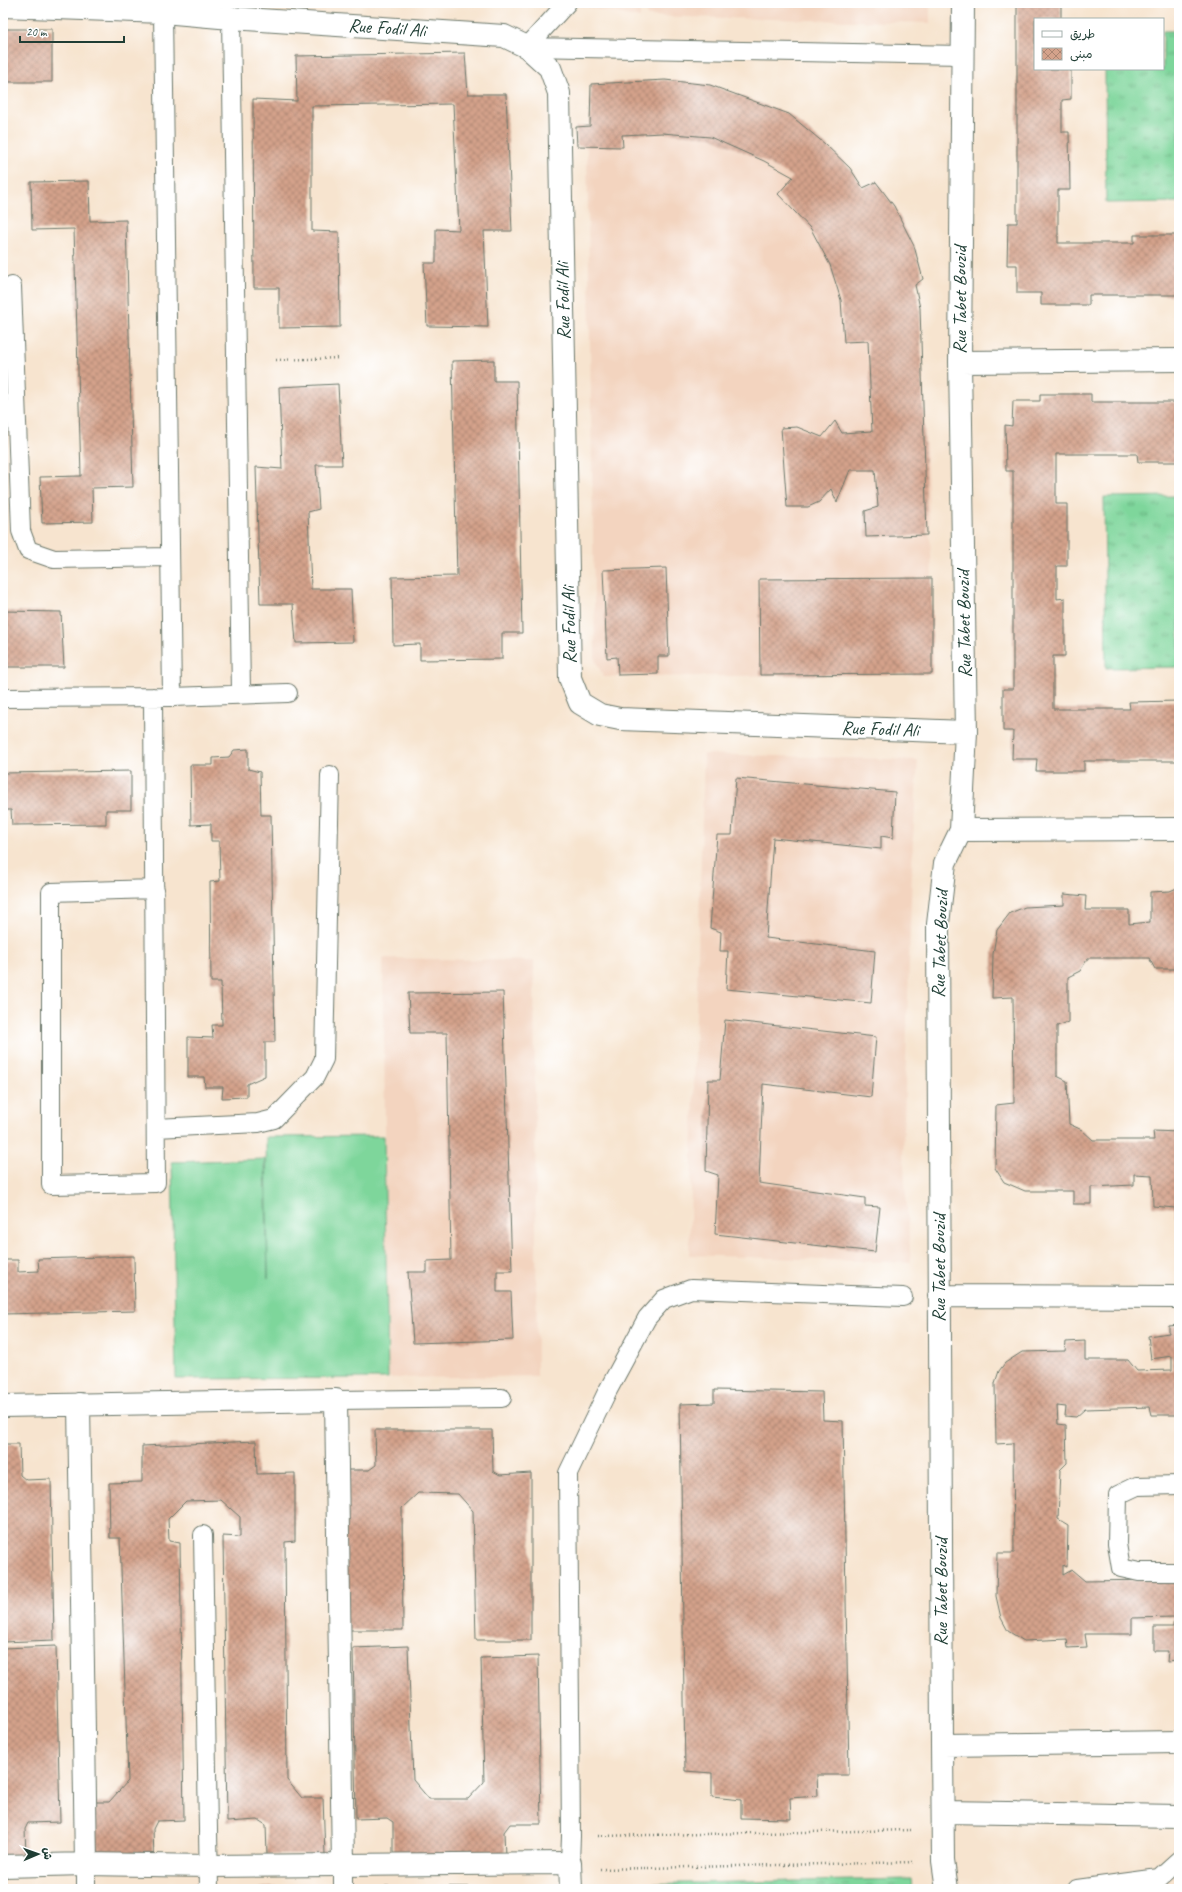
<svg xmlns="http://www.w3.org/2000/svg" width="1182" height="1892" font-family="Caveat,'Playpen Sans Arabic',sans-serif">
<defs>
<pattern id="grass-tufts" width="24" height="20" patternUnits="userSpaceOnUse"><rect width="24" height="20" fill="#7ed69b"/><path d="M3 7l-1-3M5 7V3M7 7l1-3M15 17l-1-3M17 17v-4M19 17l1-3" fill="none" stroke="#67af7f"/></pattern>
<pattern id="building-cross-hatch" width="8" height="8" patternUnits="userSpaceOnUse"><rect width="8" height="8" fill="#d4a28b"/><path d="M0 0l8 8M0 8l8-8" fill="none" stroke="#ab8572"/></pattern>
</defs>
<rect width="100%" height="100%" fill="#fff"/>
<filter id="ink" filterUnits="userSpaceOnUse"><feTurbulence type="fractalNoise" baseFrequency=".025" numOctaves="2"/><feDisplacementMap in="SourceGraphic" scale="8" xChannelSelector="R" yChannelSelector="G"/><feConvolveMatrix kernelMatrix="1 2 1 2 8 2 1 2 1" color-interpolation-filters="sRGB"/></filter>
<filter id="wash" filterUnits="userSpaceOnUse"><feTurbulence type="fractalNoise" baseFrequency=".012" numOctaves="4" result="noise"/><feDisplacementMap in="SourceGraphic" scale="16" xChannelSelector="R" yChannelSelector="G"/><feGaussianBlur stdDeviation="0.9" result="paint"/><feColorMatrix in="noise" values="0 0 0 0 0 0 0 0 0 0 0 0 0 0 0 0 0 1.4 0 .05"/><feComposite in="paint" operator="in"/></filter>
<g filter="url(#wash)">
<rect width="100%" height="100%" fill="#f7e4cf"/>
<path fill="#f3d4bf" d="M565,3H640V18Z
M647,3H930V23L647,16Z
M665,80L710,85L789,114L825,144L850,168L863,188L876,182L894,206L914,246L923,279L915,285L920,308L932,578V674L604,677L595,660L587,148L577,146L576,127L590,126L591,84Z
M704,754L918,760L913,839L903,1153L911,1263L689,1255Z
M383,958L534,961L537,1376L388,1378Z"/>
<path fill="url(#grass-tufts)" stroke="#4e8a68" d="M1163,31H1179V202L1106,203L1105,69H1163Z
M1179,496V667L1106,668L1104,497Z
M911,1879L912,1889H627V1884Z"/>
<path fill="#7ed69b" stroke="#4e8a68" d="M384,1136L388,1378L176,1379L172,1162L265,1159L268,1278L266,1137Z"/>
<g id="blocks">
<path fill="url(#building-cross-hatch)" d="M1010,3H1061V19H1035V69H1071V99L1062,100V132H1069L1070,190H1058V243H1134V235H1179V295H1089V305H1041V293H1017V265H1007L1008,223H1017V4L1010,5Z
M3,29H52V82H3Z
M465,53L468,94H506L512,231H484L488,327L427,326L424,263H436V229L459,230L453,104L312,106V231L339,232L340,327L279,328V288H254L253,99L297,101L296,56Z
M665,80L710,85L789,114L825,144L850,168L863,188L876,182L894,206L914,246L923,279L915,285L920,308L927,535L866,537L865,511L878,507L875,470H850L837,502L831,489L819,502L808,507H787L781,428L797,427L822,437L835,421L842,433L872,431L868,341L844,342L841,300L830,265L811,229L778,194L793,177L764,161L710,137L662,133L622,135L623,147L577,146L576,127L590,126L591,84Z
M89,181L90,221L126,220L133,487L92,488L93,522L42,523L40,477L81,476L74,229L32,230L31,182Z
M494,360V381H517L522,633H502V659L420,660V644L393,645L392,577L457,576L452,361Z
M338,384L342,465H316L319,509L308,512L311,589H351L353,642L296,643L293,604H260L256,467L282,469L279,387Z
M1040,394H1091V402H1179V462H1138L1137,454H1056V504H1067V566H1057V599L1065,598V656H1053V709H1130L1129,702L1179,701V761H1084V771H1036L1037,759H1012L1013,731H1003V689H1013V471H1006L1005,425L1012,426L1013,401H1040Z
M666,568L669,656H658V674L618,675L617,657L607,658L603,570Z
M932,578V674L760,675L759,579Z
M3,611L61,612L64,667H3Z
M248,749V769L260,772L261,815H271L275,1042H265V1076L247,1084V1097L222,1098L223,1087H205L204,1077H188V1037L213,1038L212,1025H222L221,982H211L210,882L220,881L219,841H211V824L191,825L190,765H213V758L229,757L234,750Z
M131,771V810H106V824L12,825L11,810H3V773Z
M736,778L895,792L893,838L881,836V849L773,838L766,938L875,951L871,1003L726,989L728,951H720L721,932L710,928L717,835H732Z
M1179,887V969H1155L1149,958H1088L1080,971L1068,977V1022L1057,1026V1076L1067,1081L1069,1124L1082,1130L1093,1140H1154L1153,1131L1179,1132V1218L1175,1217V1208L1153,1206L1152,1175L1134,1174V1185L1091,1187V1204H1073V1191H1025L1004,1182L995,1168L996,1105L1014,1103L1013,997L992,998L993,954L997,930L1010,913L1025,907L1064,905V894L1086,896L1085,910H1129V924L1150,922V892L1170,891Z
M503,992L512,1271H497V1292H511L513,1340L413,1343L408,1272H427V1261L451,1260L447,1033H410L408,993Z
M725,1020L876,1037L871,1097L763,1084L759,1183L865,1198V1206L880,1207L875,1252L715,1234L718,1175L706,1171L708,1080H720Z
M134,1256L135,1311L3,1314V1260H18V1272L39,1271L38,1259Z
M1179,1325V1415H1152L1150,1407L1085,1409L1076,1417L1065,1416L1066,1407L1057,1406L1058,1424L1066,1425L1067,1463L1060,1470L1058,1519L1068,1525L1067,1567L1063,1565V1575L1072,1570L1085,1581L1152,1580L1179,1577V1661L1167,1662L1168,1651H1154V1627H1173L1174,1617L1132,1618V1634H1085L1087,1647L1068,1648L1067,1639L1024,1641L1008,1631L1001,1618L996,1596L997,1553H1014L1013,1443L996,1444L995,1383L999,1371L1005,1363L1022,1352L1065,1351L1066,1342L1085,1341V1360H1128L1137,1371L1172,1370V1356L1151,1359L1148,1336L1169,1333V1326Z
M714,1390L822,1392L823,1420L843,1421L849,1775H817L818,1796L790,1798L791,1819L741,1818V1800L712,1797V1773L685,1771L680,1404L714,1403Z
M375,1430H492L493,1471L500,1475L531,1473V1640H476L473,1511L458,1494L418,1493L402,1508L403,1630H345L343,1470H369L376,1465Z
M256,1441L257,1474L295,1473V1541L285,1542L287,1780L302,1798H323L325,1855H267L266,1825L258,1820L227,1822L223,1536L240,1537V1517L221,1500L186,1501L168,1519L169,1541L180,1543L184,1820L157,1821L153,1829L154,1858L89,1859L90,1802H109L128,1781L120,1538H110L109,1483L142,1482V1446Z
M3,1444H19L20,1475L26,1480L51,1479L54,1640L3,1642Z
M56,1646L60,1822L28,1823L25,1829L26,1856L3,1857V1779L5,1777L3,1648Z
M408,1646L413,1780L429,1799H468L484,1782L481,1658L538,1656L541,1824H510L504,1832L505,1856H393V1822L387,1818L356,1819L353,1648Z
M295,1886V1889H259V1888Z
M385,1886L502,1887V1889H385Z"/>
</g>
</g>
<g filter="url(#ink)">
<use href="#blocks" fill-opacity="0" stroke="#6b776a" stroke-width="1"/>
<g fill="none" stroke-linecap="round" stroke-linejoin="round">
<g stroke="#6b776a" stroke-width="20">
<path id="service" d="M567,3L527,47L962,55
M163,12L172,697
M231,18L241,693
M12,286L21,531L28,550L54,559L170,557
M153,697L156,1183L51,1185V892L155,889
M3,698L172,697L288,693
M156,1128L258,1123L274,1119L315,1077L324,1059L330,775
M336,1400L502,1398
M1179,1485L1137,1486L1118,1495L1117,1544L1121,1568L1139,1572H1179
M203,1535L209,1889
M570,1863L571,1836L568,1473L607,1392L647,1318L664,1299L691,1289L903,1297
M86,1864V1889
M343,1865V1889
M1077,1889L1159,1878L1179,1860"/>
</g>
<g stroke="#6b776a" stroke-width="24">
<path id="minor" d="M3,6L163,12L231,18L504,36L527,47L550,68L559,93L570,678L580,703L600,715L620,719L966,732
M960,362L1179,360
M961,830L1179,829
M939,1296L1179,1297
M79,1404L86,1864
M3,1406L336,1400L343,1865
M942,1745L1179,1742
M943,1812L1179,1816
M3,1866L86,1864L208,1866L570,1863L571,1889
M947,1889L943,1861L942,1745L938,924L945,863L961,830L966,732L960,362L963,3"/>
</g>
<path stroke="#6b776a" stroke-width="2.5" stroke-dasharray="1 3" stroke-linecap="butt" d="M276,360L340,358
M598,1836L913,1830
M600,1869L915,1862"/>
<use href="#service" stroke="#fff" stroke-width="18"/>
<use href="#minor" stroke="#fff" stroke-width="22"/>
</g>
</g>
<g text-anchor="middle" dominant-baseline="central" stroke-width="3" stroke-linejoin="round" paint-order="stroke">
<g font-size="19" fill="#1f3d34" stroke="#fff">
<text transform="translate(387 28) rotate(4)">Rue Fodil Ali</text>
<text transform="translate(960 300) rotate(-90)">Rue Tabet Bouzid</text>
<text transform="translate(563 301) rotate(-91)">Rue Fodil Ali</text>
<text transform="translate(964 624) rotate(-91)">Rue Tabet Bouzid</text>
<text transform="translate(569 625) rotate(-91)">Rue Fodil Ali</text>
<text transform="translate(880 729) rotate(2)">Rue Fodil Ali</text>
<text transform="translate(940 944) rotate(-88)">Rue Tabet Bouzid</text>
<text transform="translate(939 1268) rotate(-90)">Rue Tabet Bouzid</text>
<text transform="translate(941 1592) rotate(-90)">Rue Tabet Bouzid</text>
</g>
</g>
<rect width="1182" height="1892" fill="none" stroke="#fff" stroke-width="16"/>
<rect x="1034" y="18" width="130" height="52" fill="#ffffff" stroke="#a5b1ae"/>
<rect x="1042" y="31" width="20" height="6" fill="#ffffff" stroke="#a5b1ae"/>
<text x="1070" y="38" font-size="12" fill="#1f3d34">طريق</text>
<rect x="1042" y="48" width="20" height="12" fill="url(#building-cross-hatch)" stroke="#a5b1ae"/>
<text x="1070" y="58" font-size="12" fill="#1f3d34">مبنى</text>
<g transform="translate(38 1854) rotate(88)" stroke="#ffffff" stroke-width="3" paint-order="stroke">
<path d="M0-3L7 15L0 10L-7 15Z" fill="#1f3d34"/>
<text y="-6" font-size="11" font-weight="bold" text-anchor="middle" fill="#1f3d34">ش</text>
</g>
<path d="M20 36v6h104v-6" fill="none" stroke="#1f3d34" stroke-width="2"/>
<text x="26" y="36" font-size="12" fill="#1f3d34" stroke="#ffffff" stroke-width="3" paint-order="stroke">20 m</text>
</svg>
